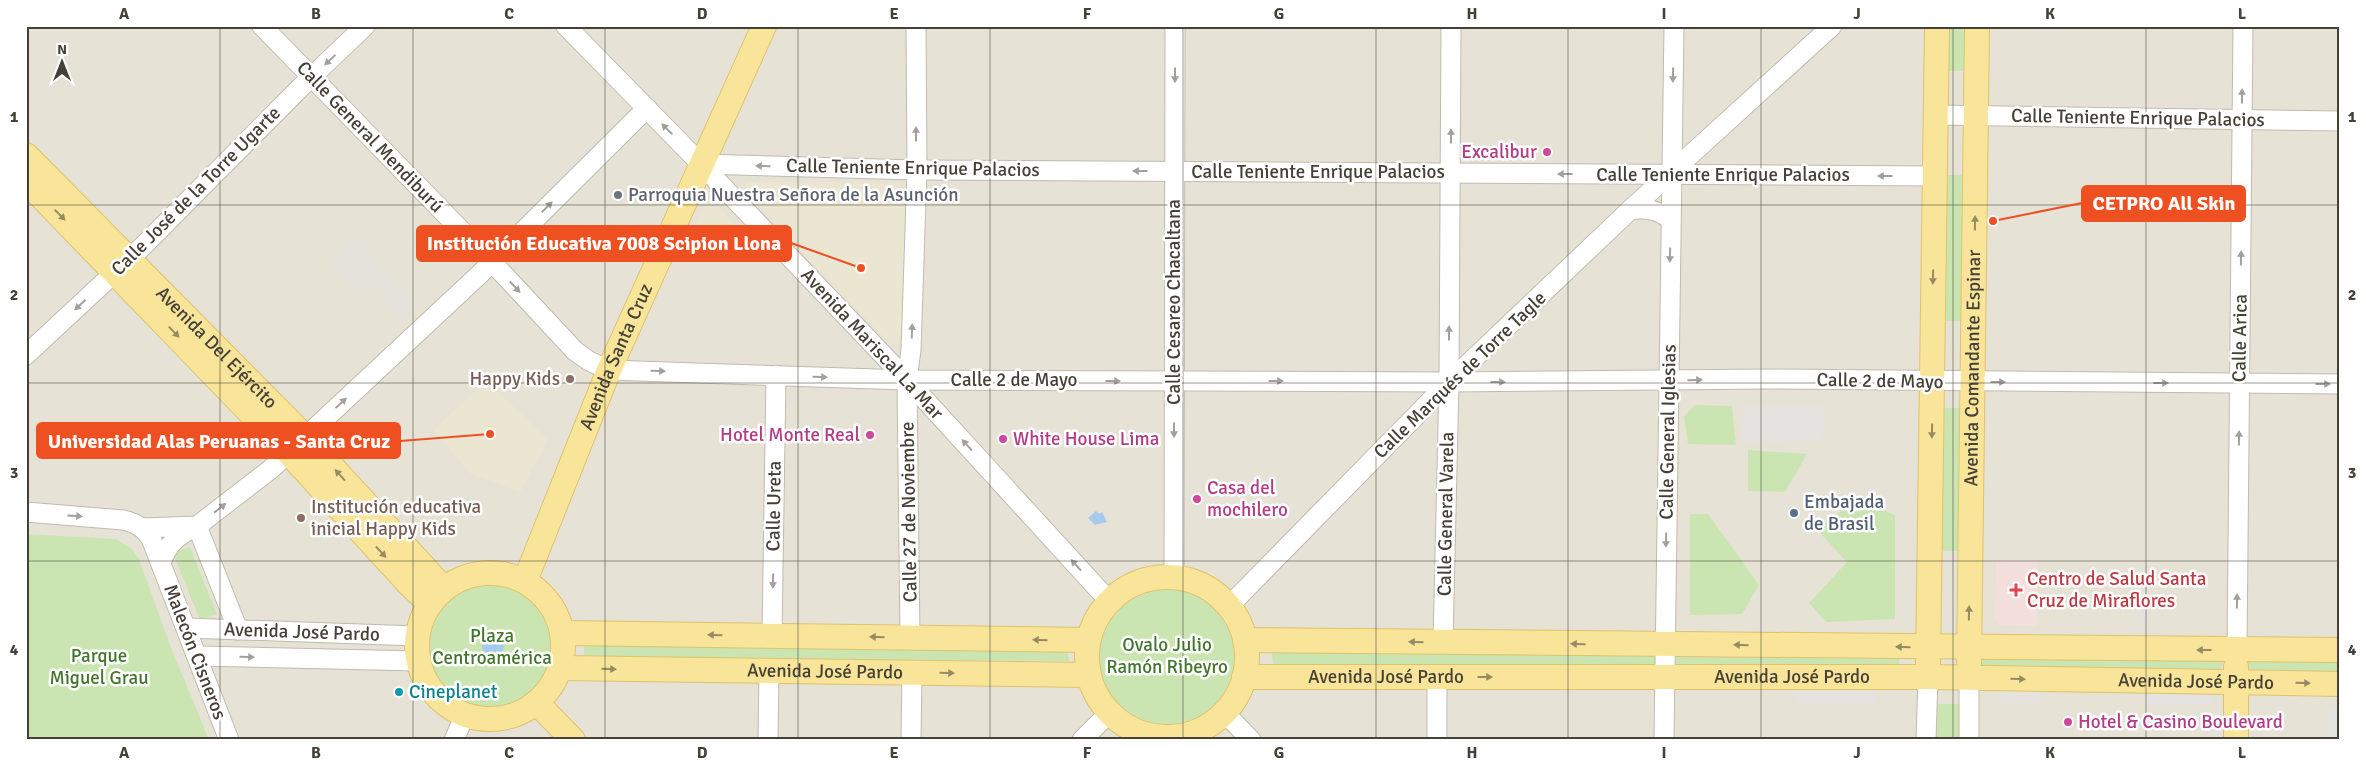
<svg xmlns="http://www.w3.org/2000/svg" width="2366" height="766" font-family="Signika,sans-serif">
<rect width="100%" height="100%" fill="#f3f0e7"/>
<path fill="#e7e2d6" d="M26,26H2340V740H194L26,550Z"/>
<path fill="#e5e2dc" d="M357,236L420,305L404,319L373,286L362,295L330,261Z
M2136,570H2147L2148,628H2136Z"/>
<path fill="#ebe6d2" d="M746,182L893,183L904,192L906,344H890L746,192Z
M703,205L719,207L761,257L684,260Z
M486,381L548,439L520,492L470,473L434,430Z"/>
<path fill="#f3e0dc" d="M2037,560L2038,626L1999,625L1995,620L1996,561Z"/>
<path fill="#cbe5b2" d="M1944,26H1964V71H1944Z
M1944,175H1964L1963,321H1943Z
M1695,405L1732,406L1736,445L1688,444L1684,416Z
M1941,408H1961L1960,551H1940Z
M1748,450L1807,454L1785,492L1748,491Z
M1856,499L1895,515V619L1826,622L1809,603L1847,562L1817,530Z
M1690,514H1708L1759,585L1742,614L1690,615Z
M26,534L115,539L131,548L139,559L170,645L209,740H26Z
M190,547L217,614L200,620L173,553Z
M427 647a65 65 0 1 1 130 0a65 65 0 1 1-130 0Z
M1095 656a73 73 0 1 1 146 0a73 73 0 1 1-146 0Z
M584,635L1066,639L1069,661L584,657Z
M1271,648L1900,650L1899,668L1685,669L1273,665Z
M2340,653V674L2251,673L2245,662L2247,656Z
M1980,654L2222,658L2223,664L2218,672L1980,667Z
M1935,704H1960V740H1934Z"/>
<path fill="#e4e3df" d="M1743,405L1824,406L1822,440L1742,443Z
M1873,691L1877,703L1799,705L1791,692Z
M2000,693H2041V703H2000Z
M2145,693L2212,694V705L2145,704Z
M2327,708H2340V740H2328Z
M2213,713H2224V740H2213Z"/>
<path fill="#a7cbed" d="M1096,511L1099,514L1102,512L1107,522L1095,525L1088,518Z
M482 646a11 11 0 1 1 22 0a11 11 0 1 1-22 0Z"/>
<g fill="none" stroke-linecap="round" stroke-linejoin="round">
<g stroke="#c1bbad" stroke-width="21">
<g id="minor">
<path d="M262,26L492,262L575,351L589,361L609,370L907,380L1449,382L1767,379L2340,384"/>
<path d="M566,26L701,164L907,380L1109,601"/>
<path d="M1936,115L2340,121"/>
<path d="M701,164L917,170L1934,176"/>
<path d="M1630,210C1646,207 1658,210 1670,219"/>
<path d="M26,355L142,247L302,86L365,26"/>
<path d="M26,512L123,520C136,523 146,528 152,541L229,740"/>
<path d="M142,528L197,526L271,469L480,274L647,108"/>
<path d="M161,564C166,544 180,534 197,526L238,630"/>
<path d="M1174,577L1175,26"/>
<path d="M1229,606L1449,382L1630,210L1832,26"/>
<path id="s1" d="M187,628L417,636"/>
<path d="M772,636L776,375"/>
<path d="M910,638L907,380L911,350L917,170L916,26"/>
<path d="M1443,642L1449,382L1451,26"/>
<path d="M2237,650L2243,26"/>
<path d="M198,656L418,661"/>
<path d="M1437,677V740"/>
<path d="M1969,679V740"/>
<path d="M1224,712L1251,740"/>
<path d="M1161,736V740"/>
<path d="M454,740L465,715"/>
<path d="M768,740L769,671"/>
<path d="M911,740L912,673"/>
<path d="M1082,740L1110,712"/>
<path d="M1664,740L1674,26"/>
<path d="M1926,740L1928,677"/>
</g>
</g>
<g stroke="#dec36b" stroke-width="26">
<g id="major">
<path id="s2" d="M26,155L305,437L444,589"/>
<path d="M26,181L288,452L408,583L430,604"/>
<circle cx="490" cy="646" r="73"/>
<circle cx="1167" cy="657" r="80"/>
<path id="s3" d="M525,581L609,370L764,26"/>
<path d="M563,633L1088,640"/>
<path d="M1245,640L2340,650"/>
<path id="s4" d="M1969,662L1977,26"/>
<path d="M1928,663L1937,26"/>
<path id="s5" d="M560,668L1089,675"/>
<path id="s6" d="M1244,677H1928L2340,684"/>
<path d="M537,703L573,740"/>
<path d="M2236,740V667"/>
</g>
</g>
<use href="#minor" stroke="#fff" stroke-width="19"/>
<use href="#major" stroke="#f9e59a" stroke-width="24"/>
</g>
<defs><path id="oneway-solid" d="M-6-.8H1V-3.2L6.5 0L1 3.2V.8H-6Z" transform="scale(1.25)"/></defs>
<g fill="#a2a09b">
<use href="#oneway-solid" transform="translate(330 60) rotate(137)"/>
<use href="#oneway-solid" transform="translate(1175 75) rotate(90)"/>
<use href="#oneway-solid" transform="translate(1673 75) rotate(91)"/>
<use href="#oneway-solid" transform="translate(2242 96) rotate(-90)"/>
<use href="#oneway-solid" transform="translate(667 129) rotate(-135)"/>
<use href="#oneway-solid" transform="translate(916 134) rotate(-90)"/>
<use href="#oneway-solid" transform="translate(1451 136) rotate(-90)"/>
<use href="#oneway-solid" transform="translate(763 166) rotate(-178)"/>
<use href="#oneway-solid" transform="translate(1140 171) rotate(-180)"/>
<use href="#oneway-solid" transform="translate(1565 174) rotate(-180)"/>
<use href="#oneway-solid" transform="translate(1885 176) rotate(-180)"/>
<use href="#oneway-solid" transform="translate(547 207) rotate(-45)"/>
<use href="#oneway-solid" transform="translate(1670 255) rotate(91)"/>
<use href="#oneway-solid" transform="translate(2241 258) rotate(-89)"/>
<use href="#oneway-solid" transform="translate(515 287) rotate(47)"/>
<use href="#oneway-solid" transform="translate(80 305) rotate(137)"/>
<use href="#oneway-solid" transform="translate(912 331) rotate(-88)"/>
<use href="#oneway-solid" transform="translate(1449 333) rotate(-90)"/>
<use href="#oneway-solid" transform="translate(658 371) rotate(2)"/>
<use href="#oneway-solid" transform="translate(820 377) rotate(2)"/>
<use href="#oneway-solid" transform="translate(1695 380) rotate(-1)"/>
<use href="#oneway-solid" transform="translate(1113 381)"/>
<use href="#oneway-solid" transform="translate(1276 381)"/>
<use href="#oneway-solid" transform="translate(1498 382)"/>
<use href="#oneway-solid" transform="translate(1998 382)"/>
<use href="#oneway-solid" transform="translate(2161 383)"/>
<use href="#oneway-solid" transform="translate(2323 384)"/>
<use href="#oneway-solid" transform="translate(341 403) rotate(-43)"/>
<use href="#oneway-solid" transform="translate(1174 430) rotate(90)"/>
<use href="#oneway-solid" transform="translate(2239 438) rotate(-89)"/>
<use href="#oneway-solid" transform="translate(967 445) rotate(-132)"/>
<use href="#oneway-solid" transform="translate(220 508) rotate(-38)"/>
<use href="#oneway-solid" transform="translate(75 516) rotate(4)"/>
<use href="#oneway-solid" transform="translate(1666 540) rotate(91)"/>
<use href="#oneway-solid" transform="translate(1076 565) rotate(-132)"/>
<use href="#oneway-solid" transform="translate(773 581) rotate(91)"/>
<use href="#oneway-solid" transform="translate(2237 601) rotate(-89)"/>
<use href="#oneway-solid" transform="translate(247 657) rotate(2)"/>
</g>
<g fill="#978b64">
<use href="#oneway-solid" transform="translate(60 215) rotate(45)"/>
<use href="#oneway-solid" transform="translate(1975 223) rotate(-89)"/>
<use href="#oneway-solid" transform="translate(1933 277) rotate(91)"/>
<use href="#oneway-solid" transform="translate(174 332) rotate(46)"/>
<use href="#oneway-solid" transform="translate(1932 431) rotate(91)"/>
<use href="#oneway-solid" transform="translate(340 475) rotate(-132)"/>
<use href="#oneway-solid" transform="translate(381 552) rotate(47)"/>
<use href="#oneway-solid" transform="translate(1969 613) rotate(-89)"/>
<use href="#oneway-solid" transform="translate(715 635) rotate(-179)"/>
<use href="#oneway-solid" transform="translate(877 637) rotate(-179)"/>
<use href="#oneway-solid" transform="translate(1040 640) rotate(-179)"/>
<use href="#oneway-solid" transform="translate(1416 642) rotate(-179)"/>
<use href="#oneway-solid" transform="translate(1578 644) rotate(-179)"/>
<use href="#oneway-solid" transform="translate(1741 645) rotate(-179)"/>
<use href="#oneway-solid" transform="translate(1903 647) rotate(-179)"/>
<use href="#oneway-solid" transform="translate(2204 650) rotate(-180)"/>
<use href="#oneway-solid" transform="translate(609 669) rotate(1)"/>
<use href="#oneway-solid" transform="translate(947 673) rotate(1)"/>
<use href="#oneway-solid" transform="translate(1485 677)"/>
<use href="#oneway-solid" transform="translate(2018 679) rotate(1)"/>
<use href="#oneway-solid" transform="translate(2303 683) rotate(1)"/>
</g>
<path fill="none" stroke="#464137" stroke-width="1" stroke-opacity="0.55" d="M220,26V740M413,26V740M605,26V740M798,26V740M990,26V740M1183,26V740M1376,26V740M1568,26V740M1761,26V740M1953,26V740M2146,26V740M26,205H2340M26,383H2340M26,561H2340"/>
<g fill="#d1479c" stroke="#fff" stroke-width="2">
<circle cx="1547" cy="152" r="5"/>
<circle cx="870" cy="435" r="5"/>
<circle cx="1003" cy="439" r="5"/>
<circle cx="1197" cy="499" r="5"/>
<circle cx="2068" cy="722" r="5"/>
</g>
<circle fill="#6b7280" stroke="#fff" stroke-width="2" cx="618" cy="195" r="5"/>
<g fill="#8d6e63" stroke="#fff" stroke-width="2">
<circle cx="570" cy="379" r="5"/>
<circle cx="301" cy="518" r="5"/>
</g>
<circle fill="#5c6f8a" stroke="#fff" stroke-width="2" cx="1794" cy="513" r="5"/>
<path fill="#e0444e" stroke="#fff" stroke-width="2" d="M2013.5 582.5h5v5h5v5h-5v5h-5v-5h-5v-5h5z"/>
<circle fill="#0f9aa8" stroke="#fff" stroke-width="2" cx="399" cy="692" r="5"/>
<g text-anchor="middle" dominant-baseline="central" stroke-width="5" stroke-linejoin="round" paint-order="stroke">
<g font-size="19" fill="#464137" stroke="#fff">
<text transform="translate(2138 118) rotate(1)">Calle Teniente Enrique Palacios</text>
<text transform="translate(370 137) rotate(46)">Calle General Mendiburú</text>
<text transform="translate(913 168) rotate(1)">Calle Teniente Enrique Palacios</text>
<text x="1318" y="172">Calle Teniente Enrique Palacios</text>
<text x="1723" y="175">Calle Teniente Enrique Palacios</text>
<text transform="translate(196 191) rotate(-45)">Calle José de la Torre Ugarte</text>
<text transform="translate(1174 302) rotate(-90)">Calle Cesareo Chacaltana</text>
<text transform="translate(2240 338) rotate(-89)">Calle Arica</text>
<text transform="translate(872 344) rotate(47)">Avenida Mariscal La Mar</text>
<text stroke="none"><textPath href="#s2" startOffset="271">Avenida Del Ejército</textPath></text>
<text stroke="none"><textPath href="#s3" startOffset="242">Avenida Santa Cruz</textPath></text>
<text stroke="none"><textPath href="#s4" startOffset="294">Avenida Comandante Espinar</textPath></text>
<text transform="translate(1460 375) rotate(-44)">Calle Marqués de Torre Tagle</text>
<text x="1014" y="380">Calle 2 de Mayo</text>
<text transform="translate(1880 381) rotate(1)">Calle 2 de Mayo</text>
<text transform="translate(1668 432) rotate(-89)">Calle General Iglesias</text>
<text transform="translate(774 506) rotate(-89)">Calle Ureta</text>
<text transform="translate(909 512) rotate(-91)">Calle 27 de Noviembre</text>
<text transform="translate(1446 514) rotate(-89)">Calle General Varela</text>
<text stroke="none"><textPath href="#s1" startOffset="115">Avenida José Pardo</textPath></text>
<text transform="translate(195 652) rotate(69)">Malecón Cisneros</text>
<text stroke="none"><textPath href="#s5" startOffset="265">Avenida José Pardo</textPath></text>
<text stroke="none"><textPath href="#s6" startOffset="142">Avenida José Pardo</textPath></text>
<text stroke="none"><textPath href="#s6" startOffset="548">Avenida José Pardo</textPath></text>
<text stroke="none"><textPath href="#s6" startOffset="952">Avenida José Pardo</textPath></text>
</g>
<g font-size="19" fill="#b23c85" stroke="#fff" text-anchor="start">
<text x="1537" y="152" text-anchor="end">Excalibur</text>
<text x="860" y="435" text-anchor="end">Hotel Monte Real</text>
<text x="1013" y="439">White House Lima</text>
<text x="1207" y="488">Casa del<tspan x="1207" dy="22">mochilero</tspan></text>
<text x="2078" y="722">Hotel &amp; Casino Boulevard</text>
</g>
<g font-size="19" fill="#5b616d" stroke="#fff" text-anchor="start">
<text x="628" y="195">Parroquia Nuestra Señora de la Asunción</text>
</g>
<g font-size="19" fill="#785e54" stroke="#fff" text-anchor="end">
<text x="560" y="379">Happy Kids</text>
<text x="311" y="507" text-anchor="start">Institución educativa<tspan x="311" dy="22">inicial Happy Kids</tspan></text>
</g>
<g font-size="19" fill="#4e5e75" stroke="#fff" text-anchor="start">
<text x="1804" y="502">Embajada<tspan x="1804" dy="22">de Brasil</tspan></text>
</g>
<g font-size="19" fill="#be3a42" stroke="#fff" text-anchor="start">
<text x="2027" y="579">Centro de Salud Santa<tspan x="2027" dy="22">Cruz de Miraflores</tspan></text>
</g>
<g font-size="19" fill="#43752d" stroke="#fff">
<text x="492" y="636">Plaza<tspan x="492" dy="22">Centroamérica</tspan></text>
<text x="1167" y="645">Ovalo Julio<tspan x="1167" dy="22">Ramón Ribeyro</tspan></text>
<text x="99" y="656">Parque<tspan x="99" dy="22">Miguel Grau</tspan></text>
</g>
<g font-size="19" fill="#0d838f" stroke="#fff" text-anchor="start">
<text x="409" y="692">Cineplanet</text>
</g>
</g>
<path fill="none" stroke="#ef5022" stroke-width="2" d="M1993 221L2082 203M861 268L791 243M490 434L400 441"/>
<g fill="#ef5022" stroke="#fff" stroke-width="2">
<circle cx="1993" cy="221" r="5"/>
<circle cx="861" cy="268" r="5"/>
<circle cx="490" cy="434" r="5"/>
</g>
<g fill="#ef5022" stroke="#ef5022" stroke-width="2">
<rect x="2082" y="186" width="163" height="35" rx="5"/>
<rect x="417" y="226" width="374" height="35" rx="5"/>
<rect x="37" y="423" width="363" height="35" rx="5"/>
</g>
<g font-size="20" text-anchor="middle" font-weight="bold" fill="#fff">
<text x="2164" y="210">CETPRO All Skin</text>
<text x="604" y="250">Institución Educativa 7008 Scipion Llona</text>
<text x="219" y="448">Universidad Alas Peruanas - Santa Cruz</text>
</g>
<rect width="2366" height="766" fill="none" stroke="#ffffff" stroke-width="55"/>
<g transform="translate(62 62)" stroke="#ffffff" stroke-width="4" paint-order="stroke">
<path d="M0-4L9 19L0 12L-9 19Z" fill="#464137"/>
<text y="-8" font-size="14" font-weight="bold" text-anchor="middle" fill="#464137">N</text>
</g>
<rect x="28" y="28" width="2310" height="710" fill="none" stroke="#464137" stroke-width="2"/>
<g font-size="16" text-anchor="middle" font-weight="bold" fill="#464137">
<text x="124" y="19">A</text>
<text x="316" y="19">B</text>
<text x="509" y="19">C</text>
<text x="702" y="19">D</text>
<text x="894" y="19">E</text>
<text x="1087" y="19">F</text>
<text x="1279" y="19">G</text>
<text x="1472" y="19">H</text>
<text x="1664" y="19">I</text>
<text x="1857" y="19">J</text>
<text x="2050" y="19">K</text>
<text x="2242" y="19">L</text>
<text x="14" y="122">1</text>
<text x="2352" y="122">1</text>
<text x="14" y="300">2</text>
<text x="2352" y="300">2</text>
<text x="14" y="478">3</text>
<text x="2352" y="478">3</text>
<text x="14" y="655">4</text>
<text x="2352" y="655">4</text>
<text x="124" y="758">A</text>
<text x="316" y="758">B</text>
<text x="509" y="758">C</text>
<text x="702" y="758">D</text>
<text x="894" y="758">E</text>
<text x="1087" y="758">F</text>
<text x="1279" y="758">G</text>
<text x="1472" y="758">H</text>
<text x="1664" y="758">I</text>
<text x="1857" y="758">J</text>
<text x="2050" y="758">K</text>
<text x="2242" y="758">L</text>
</g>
</svg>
